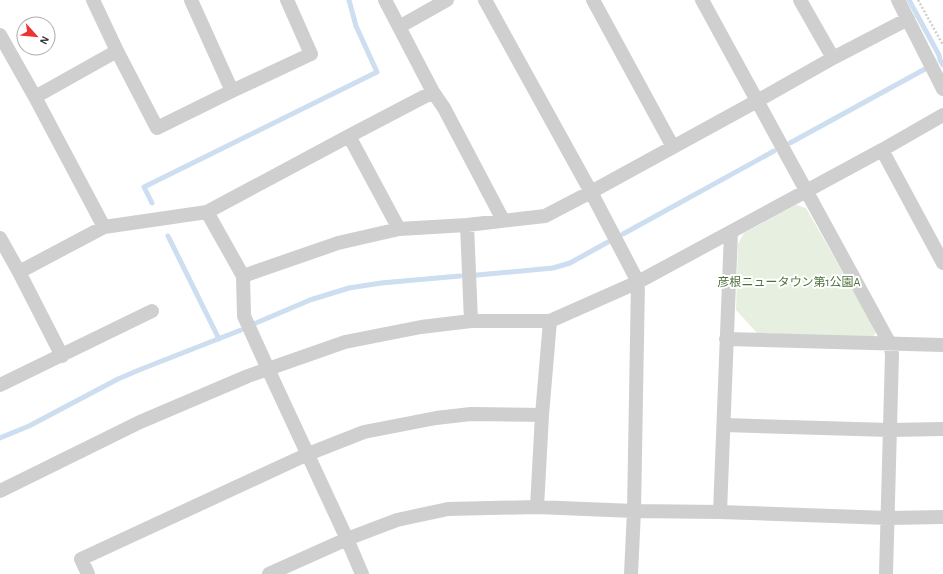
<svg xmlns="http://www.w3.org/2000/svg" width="943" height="574" font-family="'Alegreya Sans','Noto Sans JP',sans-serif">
<rect width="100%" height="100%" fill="#fff"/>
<path fill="#e7efe0" d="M796,205L806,208L876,331L873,338L757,333L736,310L738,244L744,233Z"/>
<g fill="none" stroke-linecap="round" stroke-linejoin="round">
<path stroke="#ccdeef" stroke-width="5" d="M909,0L939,55L940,60L943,65
M790,143L925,69
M152,203L144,187L377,72L356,26L349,0
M623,234L774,151
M168,236L219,339
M477,275L553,268L570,263L608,242
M256,323L310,300L349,288L381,283L460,276
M0,438L29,426L118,379L139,370L241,330"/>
<path stroke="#cfcfcf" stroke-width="2.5" stroke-dasharray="2 2" stroke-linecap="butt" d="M918,0L943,45"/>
<path stroke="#cfcfcf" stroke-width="14" d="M93,0L117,51L157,128L232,91L311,54L287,0
M191,0L232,91
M385,0L433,92L444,108L503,220
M485,0L591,192L638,282L634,511L631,574
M593,0L673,147
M702,0L890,344L892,354L886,574
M800,0L833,58
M898,0L943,89
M399,27L447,0
M0,35L35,97L104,227
M35,97L117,51
M349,136L399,229
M882,150L943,263
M207,212L243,276L244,316L268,369L347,539L362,574
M467,225L471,321
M0,238L19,272L62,356
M19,272L104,227L207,212L349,136L433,92
M243,276L338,243L399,229L467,225L545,216L591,192L757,101L833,58L908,19
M726,339L943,345
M0,385L152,311
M724,425L890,430L943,429
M0,491L140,422L248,376L345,342L421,327L471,321H550L638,282L882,150L943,115
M537,507L542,415L550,321
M720,512C724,419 727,325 731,232
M88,574L81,559L308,454L364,432L436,418L471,414L542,415
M269,574L347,539L397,520L448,509L537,507L634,511L720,512L888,518L943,517"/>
</g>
<g text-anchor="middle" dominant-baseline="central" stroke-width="4" stroke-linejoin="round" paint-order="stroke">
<g font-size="12" fill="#50713c" stroke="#fff">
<text x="789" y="282">彦根ニュータウン第1公園A</text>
</g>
</g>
<g transform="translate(36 36) rotate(117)"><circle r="19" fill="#ffffff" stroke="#adadad"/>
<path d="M0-3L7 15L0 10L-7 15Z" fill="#ee342f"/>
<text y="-6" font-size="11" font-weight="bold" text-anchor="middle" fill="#323232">N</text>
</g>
</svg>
